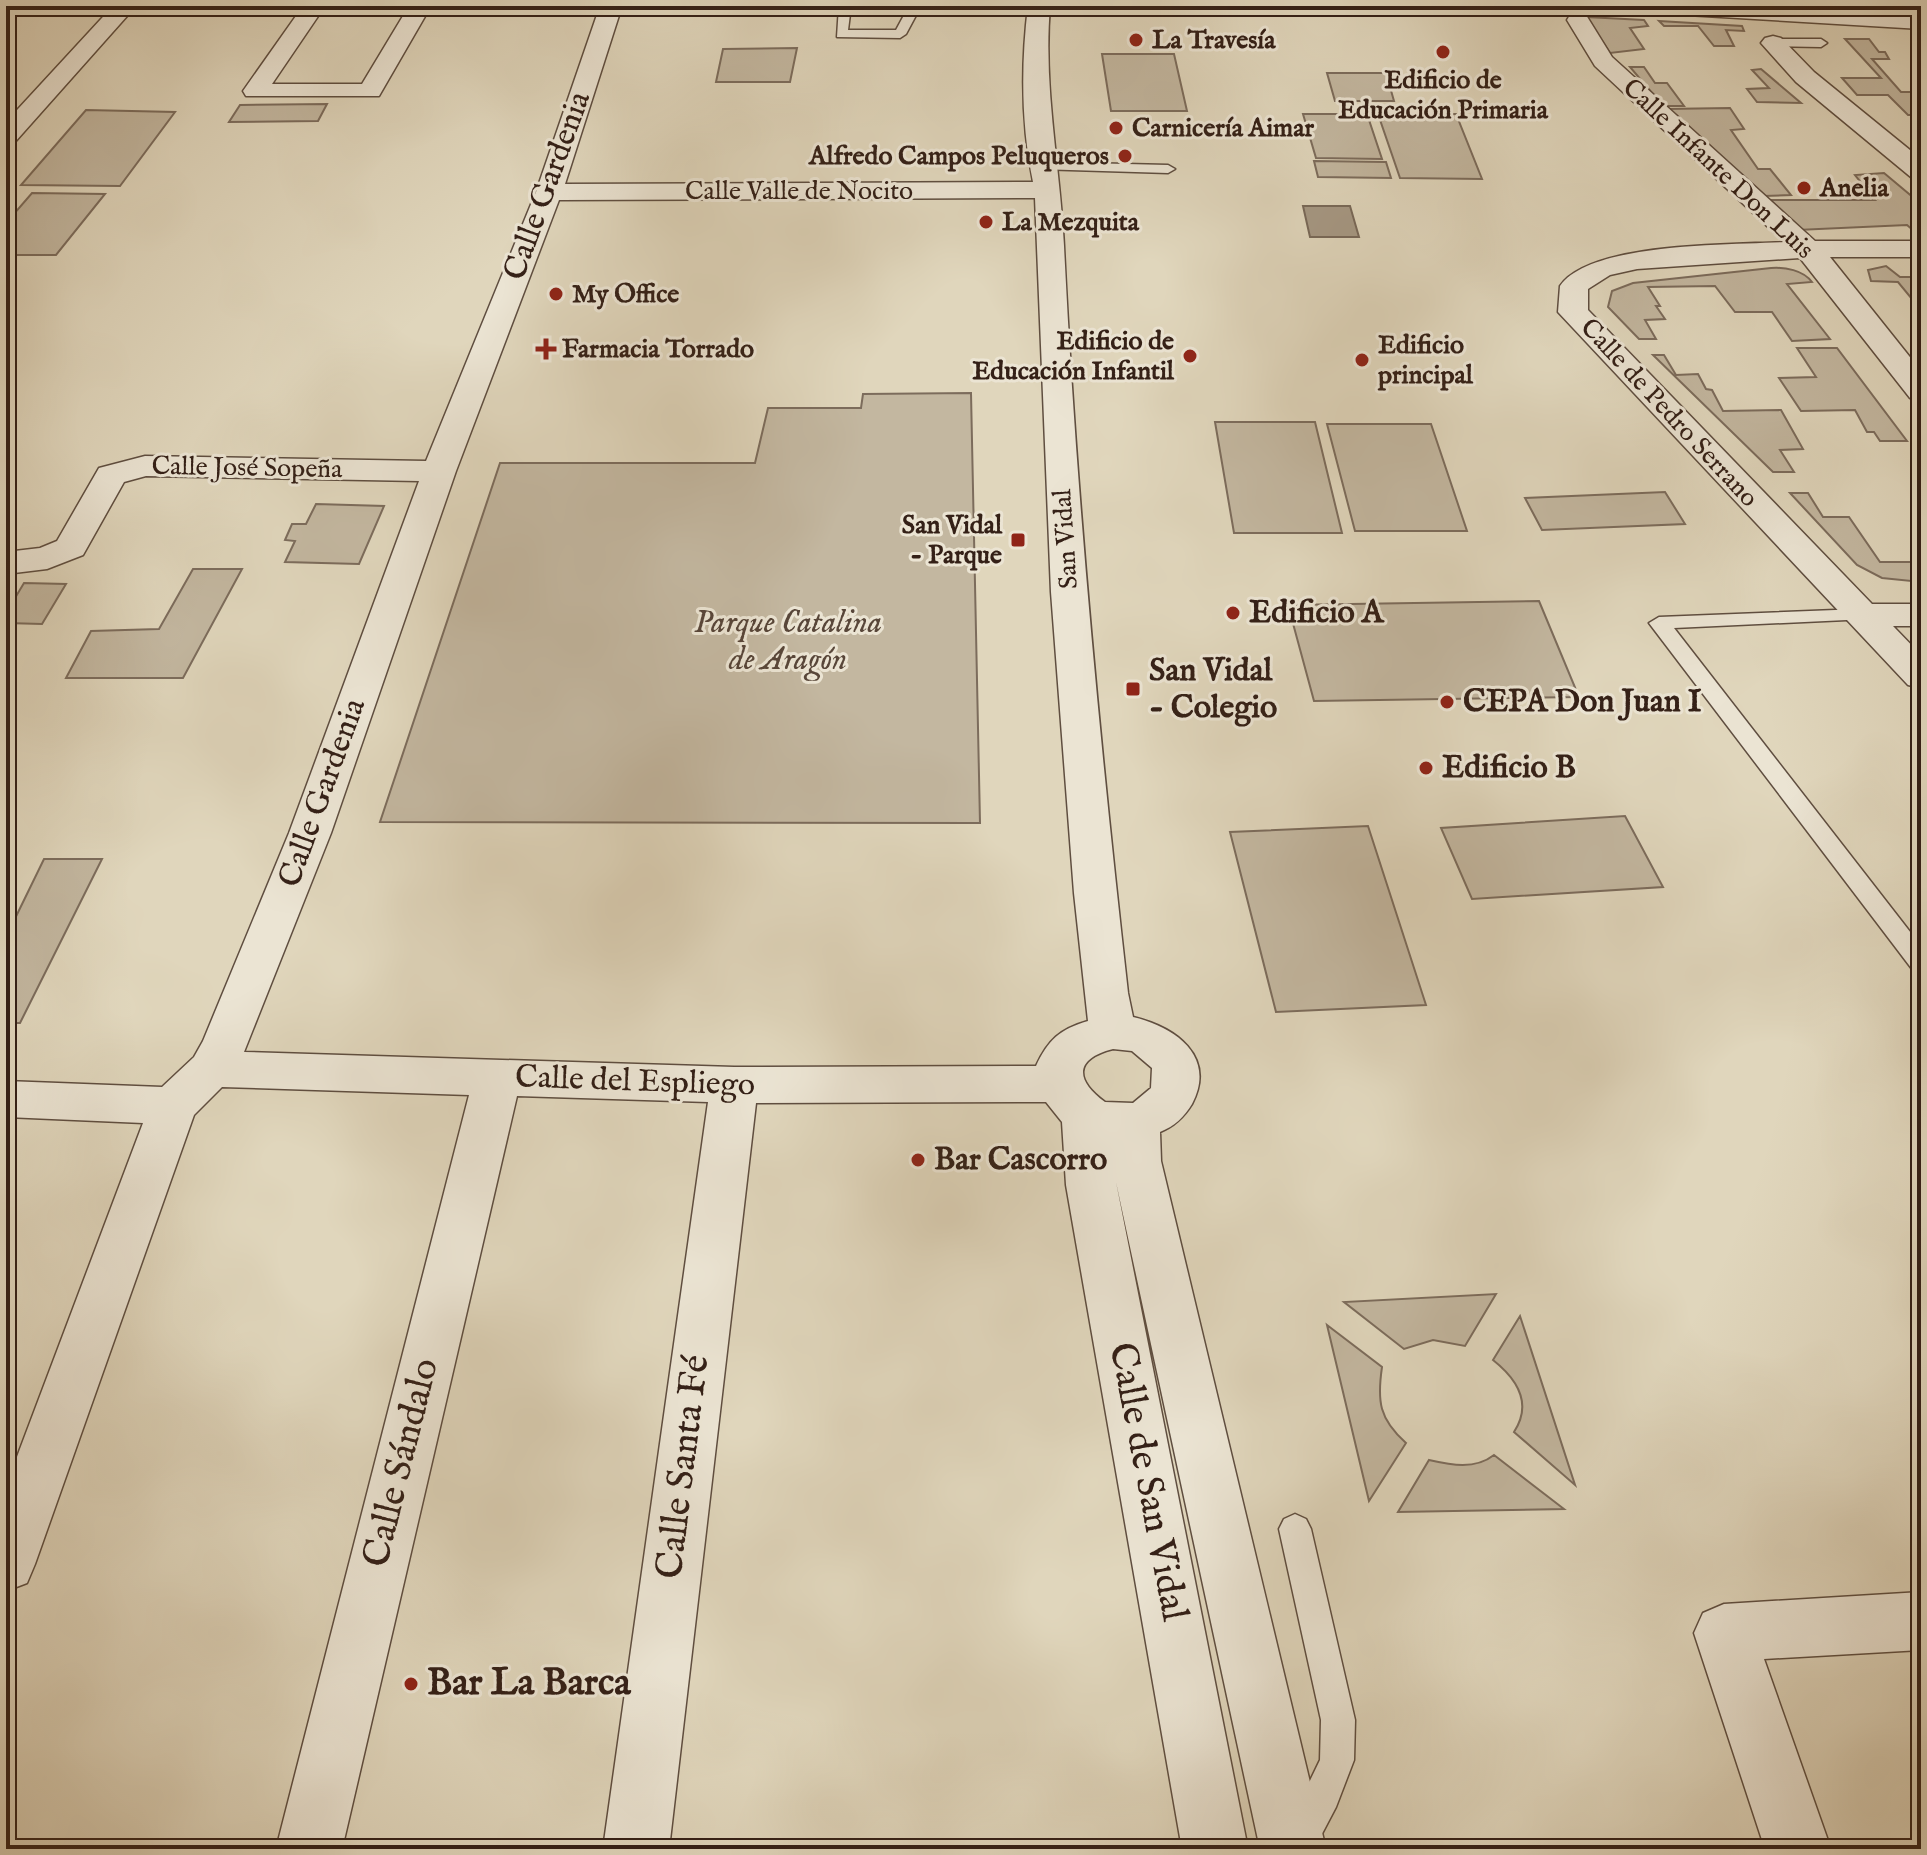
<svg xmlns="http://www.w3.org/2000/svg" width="1927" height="1855" font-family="'IM FELL English',serif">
<rect width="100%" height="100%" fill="#e0d6bc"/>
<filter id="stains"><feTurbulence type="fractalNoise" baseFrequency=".0025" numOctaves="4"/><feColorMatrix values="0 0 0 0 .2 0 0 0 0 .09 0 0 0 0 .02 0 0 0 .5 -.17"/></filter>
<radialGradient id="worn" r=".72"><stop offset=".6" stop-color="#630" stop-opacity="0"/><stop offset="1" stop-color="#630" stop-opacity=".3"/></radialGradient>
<path fill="#c3b7a0" stroke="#7c6c5c" stroke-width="2" d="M1586,17L1644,20L1648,26L1630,28L1644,49L1610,53Z
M1659,21L1742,26L1744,31L1726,30L1734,46H1714L1698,26H1664Z
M1845,39H1869L1879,52H1885L1889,59H1872L1901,92H1914L1921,100V115H1908L1888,95H1857L1842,78H1881Z
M797,48L790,82H716L723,49Z
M1102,54H1174L1187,111H1111Z
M1630,67H1644L1655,83H1667L1684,106H1663Z
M1761,69L1801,103L1757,102L1747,89L1769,88L1752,70Z
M1327,73H1386L1394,101H1335Z
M327,104L318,121L229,122L240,105Z
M1730,108L1744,129L1731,130L1758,169H1770L1791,195L1763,196L1665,109Z
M86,110L175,112L120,186L21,185Z
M1303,114H1367L1382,159L1316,158Z
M1378,114H1456L1482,179L1400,178Z
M1314,161L1386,162L1391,178L1318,177Z
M1884,173L1921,204V237L1907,225L1797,230L1767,200H1875L1855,175Z
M32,193L105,194L56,255H6V223Z
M1886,266L1900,277H1921V310L1898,282L1871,281L1868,270Z
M1771,268C1785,267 1803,270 1812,282L1787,284L1830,339L1792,341L1772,312H1735L1715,286L1648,287L1660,306H1656L1665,319L1645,320L1656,339H1639L1608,307L1612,291L1633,283Z
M1797,348H1837L1907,441H1880L1874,432H1867L1855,410L1801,411L1779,378L1816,377Z
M1653,355H1664L1676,375L1698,374L1706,389L1712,390L1723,411L1781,410L1803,449L1780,450L1794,472H1773Z
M971,393L980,823L380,822L500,463H755L768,408H861L863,394Z
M1215,422H1315L1342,533H1234Z
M1327,424H1431L1467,531H1355Z
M1665,492L1685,524L1542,530L1525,498Z
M1790,493H1808L1823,517H1849L1880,562H1921V582L1882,578L1857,565Z
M316,504L384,506L359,564L285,562L295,541L285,540L292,524H306Z
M193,569H242L183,678H66L91,631L159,629Z
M24,583L66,584L42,624L6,623V613Z
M1539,601L1579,697L1314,701L1288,605Z
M1625,816L1663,887L1472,899L1441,828Z
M1368,826L1426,1005L1276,1012L1230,832Z
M44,859H102L20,1023H6V937Z
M1496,1294L1465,1346L1433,1340L1404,1349L1344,1302Z
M1520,1316L1575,1485L1514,1432C1533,1403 1517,1379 1493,1360Z
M1327,1325L1382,1367C1377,1401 1379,1419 1406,1443L1369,1501Z
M1494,1455L1564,1509L1398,1512L1429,1460C1451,1465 1475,1470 1494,1455Z"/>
<path fill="#a69884" stroke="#786858" stroke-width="2" d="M1303,206H1350L1359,237H1310Z"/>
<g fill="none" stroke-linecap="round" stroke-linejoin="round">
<g stroke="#5f4e40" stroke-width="3">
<path id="lane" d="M839,6H851L848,30H896L909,6H921L906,34L900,38L837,37Z
M1773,39H1821L1827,43L1821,47L1769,46L1767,43Z
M1042,162L1168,165L1175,169L1168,173L1037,169V163Z
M1861,609L1871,615L1868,619L1674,628L1921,946V972L1912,969L1649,623L1659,617Z
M1295,1514L1306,1519L1311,1529L1355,1720L1354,1760L1336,1807L1314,1849H1277L1320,1760L1321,1720L1279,1529L1284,1519Z"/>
</g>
<g stroke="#5f4e40" stroke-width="3">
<path id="street" d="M113,6H136L15,142L6,145V122Z
M303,6H325L272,84H362L409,6H431L379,96H246L243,91Z
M600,6H622L565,184L1033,182C1021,124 1021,64 1028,6H1050C1043,88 1060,165 1064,246C1076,496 1100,745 1128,993L1133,1017C1175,1027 1217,1056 1192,1104C1184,1117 1175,1126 1160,1132L1161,1161L1326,1849H1260L1116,1182L1248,1849H1182L1066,1185L1062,1122L1046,1102L756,1103L669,1849H603L708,1102L517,1096L342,1849H276L469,1095L222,1087L194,1115L35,1564L27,1583L6,1591V1486L143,1123L6,1117V1081L162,1087L194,1057L203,1041L289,833L419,481L146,476L124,482L83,555L47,569L6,574V552L40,548L57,541L99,468L145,456L426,461L536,192ZM1035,198L1051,592L1074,893L1088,1021C1060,1029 1048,1040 1036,1066L734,1067L244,1052L331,833L456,471L559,200ZM1113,1049L1132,1051L1152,1068L1151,1088L1133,1103L1105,1102C1075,1080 1074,1059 1113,1049Z
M1642,6H1767L1921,15V29L1653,13Z
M1578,13L1586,15L1612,57L1815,241H1921V257H1830L1921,371V400L1910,398L1800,258L1637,269L1610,275L1588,289V310L1872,604H1921V626H1893L1921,655V688L1908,685L1558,312L1560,286C1590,242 1732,245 1784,242L1595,66L1567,20L1570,15Z
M1773,36L1781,38L1814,72L1921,159V180L1912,178L1796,82L1761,43L1765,38Z
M1921,1592V1650L1764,1659L1831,1849H1765L1694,1633L1703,1613L1724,1604Z"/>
</g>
<use href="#lane" fill="#ebe4d3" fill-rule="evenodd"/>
<use href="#street" fill="#ebe4d3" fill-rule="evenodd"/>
</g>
<g fill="#8f2418" stroke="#ebe4d3" stroke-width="3">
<circle cx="1136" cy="40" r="8"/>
<circle cx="1443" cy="52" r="8"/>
<circle cx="1116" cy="128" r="8"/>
<circle cx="1125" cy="156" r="8"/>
<circle cx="1804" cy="188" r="8"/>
<circle cx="986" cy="222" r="8"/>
<circle cx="556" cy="294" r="8"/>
<path d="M542 337h8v8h8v8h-8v8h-8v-8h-8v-8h8z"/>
<circle cx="1190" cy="356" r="8"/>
<circle cx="1362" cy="360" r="8"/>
<rect x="1010" y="532" width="16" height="16" rx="4"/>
<circle cx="1233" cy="613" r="8"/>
<rect x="1125" y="681" width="16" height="16" rx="4"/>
<circle cx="1447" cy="702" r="8"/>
<circle cx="1426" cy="768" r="8"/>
<circle cx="918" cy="1160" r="8"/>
<circle cx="411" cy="1684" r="8"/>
</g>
<g text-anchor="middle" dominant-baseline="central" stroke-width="6" stroke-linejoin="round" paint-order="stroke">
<g font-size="26" font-weight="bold" fill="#342017" stroke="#ebe4d3" text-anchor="start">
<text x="1152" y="40">La Travesía</text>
<text x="1443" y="80" text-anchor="middle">Edificio de<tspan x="1443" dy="30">Educación Primaria</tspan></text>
<text x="1132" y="128">Carnicería Aimar</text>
<text x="1109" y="156" text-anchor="end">Alfredo Campos Peluqueros</text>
<text x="1820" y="188">Anelia</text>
<text x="1002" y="222">La Mezquita</text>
<text x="572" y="294">My Office</text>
<text x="1174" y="341" text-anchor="end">Edificio de<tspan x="1174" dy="30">Educación Infantil</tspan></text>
<text x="1378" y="345">Edificio<tspan x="1378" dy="30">principal</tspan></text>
<text x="562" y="349">Farmacia Torrado</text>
<text x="1002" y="525" text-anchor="end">San Vidal<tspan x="1002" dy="30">- Parque</tspan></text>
</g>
<g font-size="26" fill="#342017" stroke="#ebe4d3">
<text transform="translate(1718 169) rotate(43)">Calle Infante Don Luis</text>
<text x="799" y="191">Calle Valle de Nocito</text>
<text transform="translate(1669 413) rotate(47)">Calle de Pedro Serrano</text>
<text transform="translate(247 468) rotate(1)">Calle José Sopeña</text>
<text transform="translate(1066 539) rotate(-94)">San Vidal</text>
</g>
<g font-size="32" fill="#342017" stroke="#ebe4d3">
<text transform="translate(548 186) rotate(-70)">Calle Gardenia</text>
<text transform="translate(323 793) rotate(-70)">Calle Gardenia</text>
<text transform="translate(635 1082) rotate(2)">Calle del Espliego</text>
</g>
<g font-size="32" font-weight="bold" fill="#342017" stroke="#ebe4d3" text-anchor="start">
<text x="1249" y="613">Edificio A</text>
<text x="1149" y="671">San Vidal<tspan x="1149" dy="37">- Colegio</tspan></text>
<text x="1463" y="702">CEPA Don Juan I</text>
<text x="1442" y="768">Edificio B</text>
<text x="934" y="1160">Bar Cascorro</text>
</g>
<g font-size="32" font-style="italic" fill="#584639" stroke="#ebe4d3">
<text x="788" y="623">Parque Catalina<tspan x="788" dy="37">de Aragón</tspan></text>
</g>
<g font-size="38" fill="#342017" stroke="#ebe4d3">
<text transform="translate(402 1463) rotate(-76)">Calle Sándalo</text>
<text transform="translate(684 1467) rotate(-83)">Calle Santa Fé</text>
<text transform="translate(1147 1482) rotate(79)">Calle de San Vidal</text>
</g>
<g font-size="38" font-weight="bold" fill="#342017" stroke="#ebe4d3" text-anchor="start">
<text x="427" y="1684">Bar La Barca</text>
</g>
</g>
<rect width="1927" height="1855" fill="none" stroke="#e0d6bc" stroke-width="32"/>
<rect x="8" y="8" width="1911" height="1839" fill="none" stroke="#342017" stroke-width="4"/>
<rect x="16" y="16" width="1895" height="1823" fill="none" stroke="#342017" stroke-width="2"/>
<rect width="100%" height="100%" filter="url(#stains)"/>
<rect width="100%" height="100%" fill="url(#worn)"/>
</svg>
